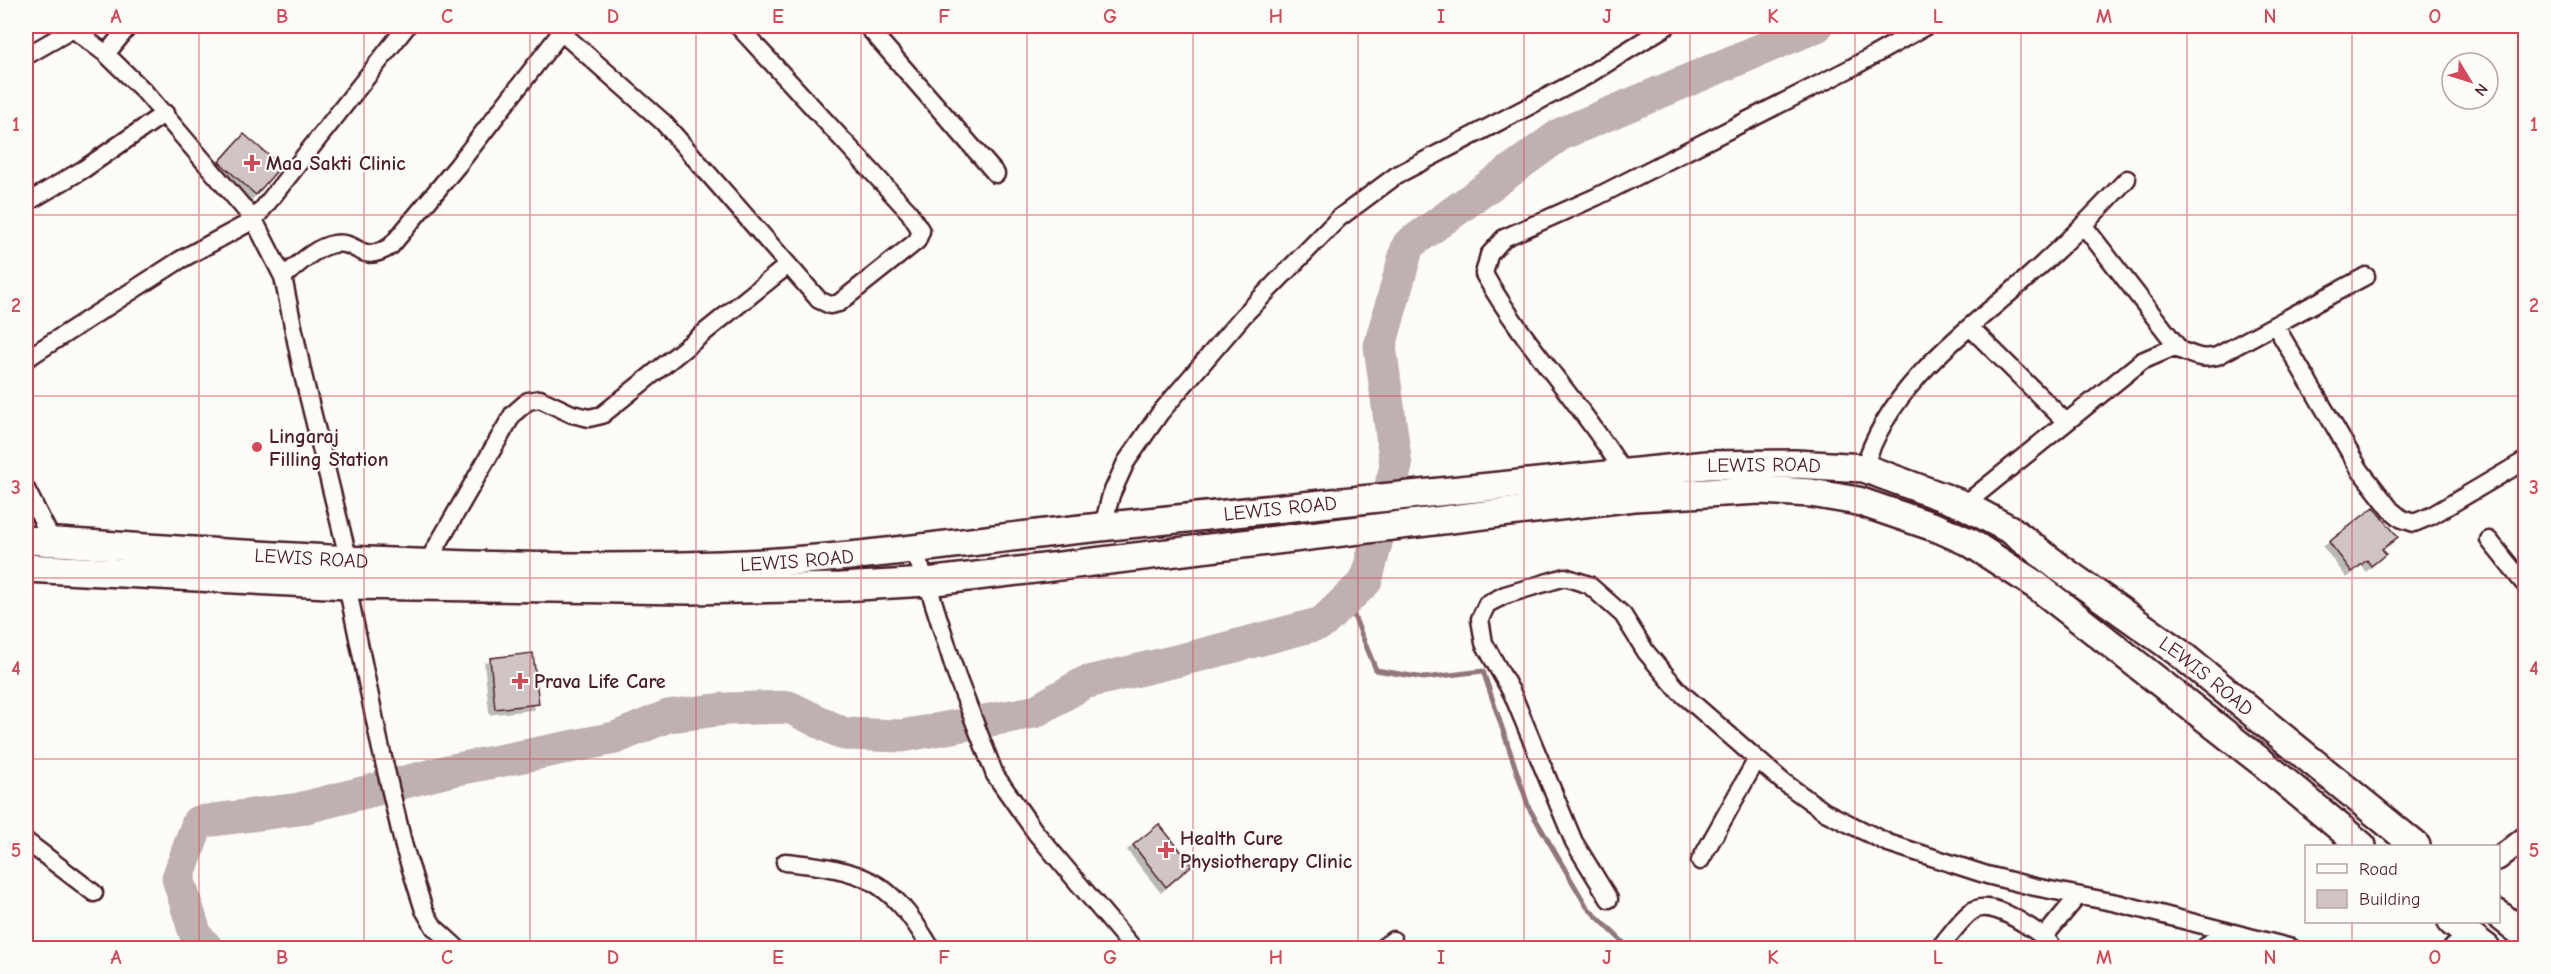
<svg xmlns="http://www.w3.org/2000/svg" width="2551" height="974" font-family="'Comic Neue',sans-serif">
<defs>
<filter id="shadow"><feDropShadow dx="-5" dy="5" stdDeviation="0" flood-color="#0004"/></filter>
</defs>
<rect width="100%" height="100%" fill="#fdfcf7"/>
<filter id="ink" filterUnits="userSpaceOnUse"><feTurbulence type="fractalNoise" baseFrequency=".0167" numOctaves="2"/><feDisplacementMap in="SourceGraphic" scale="12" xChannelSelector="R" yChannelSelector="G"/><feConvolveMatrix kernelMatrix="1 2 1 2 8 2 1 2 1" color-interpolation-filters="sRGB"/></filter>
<g filter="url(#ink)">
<path fill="#e3dcda" stroke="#967e82" stroke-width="1.5" d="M2226,939L2258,948H2216Z"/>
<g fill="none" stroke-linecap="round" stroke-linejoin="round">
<path stroke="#91777b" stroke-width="5" d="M1347,599L1376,670L1424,678L1483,671L1529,808L1587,907L1629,948"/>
<path stroke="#c0b1b1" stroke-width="33" d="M207,948L196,936L178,878L198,822L299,809L448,771L615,738L668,716L725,709L789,707L844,734L902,736L1034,712L1084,683L1201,655L1322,623L1366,581L1396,466L1380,346L1408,245L1561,134L1817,26"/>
</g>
<path fill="#d0c5c4" stroke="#4a1f2b" stroke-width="1.5" filter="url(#shadow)" d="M244,134L281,166L256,195L219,162Z
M2374,507L2398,537L2382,549L2386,554L2371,566L2367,560L2352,572L2329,542Z
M533,653L539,704L495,709L490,658Z
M1159,824L1192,865L1166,887L1133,845Z"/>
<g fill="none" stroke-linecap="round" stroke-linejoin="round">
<g stroke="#4a1f2b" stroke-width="21">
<path id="minor" d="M69,26L106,54L144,91L254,220L283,277L303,375L349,561
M867,26L996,174
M561,32L663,122L819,300L830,305L839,303L917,241L921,231L909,212L738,26
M106,54L129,26
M26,56L73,29
M26,203L84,169L165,113
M2084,226L2180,350
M283,277C298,265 315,247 334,244C360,240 359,266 391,246L458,165L566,26
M2275,325L2360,470L2391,510L2402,519L2414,523L2431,516L2526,460
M1970,327L2066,422
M26,359L180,260L254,220L407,26
M1864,468C1889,385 1963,334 2026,279C2062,247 2095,214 2127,179
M1624,473C1582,404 1524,345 1484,274L1489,255L1504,238L1596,197L1851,68L1926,26
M26,489L53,542
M1964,505L2142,361L2172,348C2191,352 2196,361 2217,356L2366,276
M1103,526L1111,495L1126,462L1160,413L1243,316L1339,218L1397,175L1583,78L1667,26
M2489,540L2526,586
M913,550L927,582L957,677L995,775L1036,833L1133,948
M427,563L513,414L528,401L540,399L572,414L589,418L602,415L788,265
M347,585L380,745L404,847L424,910L434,927L457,948
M26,841L94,893
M1700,861L1757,759
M785,862C864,870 889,878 931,948
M1609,899L1574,842L1512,693L1484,643L1480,619L1487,604L1505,595L1565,577L1589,585L1623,615L1646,652L1679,691L1782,781L1825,812L1888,843L1987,875L2035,887L2117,903L2292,948
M2044,937L2054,948
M1382,948L1393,940
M1939,948C1949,937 1959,921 1971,912C1990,897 2028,926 2044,937L2078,896
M2204,948L2223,931
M2452,948L2468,934"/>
</g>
<g stroke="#4a1f2b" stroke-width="26">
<path id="tertiary" d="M2498,859L2526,837"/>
</g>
<g stroke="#4a1f2b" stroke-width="32">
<g id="primary">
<path id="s1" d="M26,540C257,555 488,573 720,565C847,561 973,540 1100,527C1302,505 1505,486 1707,465L1795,464L1864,468L1964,505L2011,530L2060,568L2178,652L2416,846"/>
<path d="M26,568L347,585L688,590L841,587L927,582L1634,497L1760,490L1811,493L1858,501L1940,529L1971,543L2037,586L2264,764L2362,846"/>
<path d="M2498,914L2526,936"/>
<path d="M2452,922L2486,948"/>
</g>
</g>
<use href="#minor" stroke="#fdfcf7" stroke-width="16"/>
<use href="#tertiary" stroke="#fdfcf7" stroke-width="21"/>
<use href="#primary" stroke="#fdfcf7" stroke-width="27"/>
</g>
</g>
<path fill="none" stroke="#d1495b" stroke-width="1.5" stroke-opacity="0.55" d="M199,26V948M364,26V948M530,26V948M696,26V948M861,26V948M1027,26V948M1193,26V948M1358,26V948M1524,26V948M1690,26V948M1855,26V948M2021,26V948M2187,26V948M2352,26V846M26,215H2526M26,396H2526M26,578H2526M26,759H2526M2352,922V948"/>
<g fill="#d1495b" stroke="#fdfcf7" stroke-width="2">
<path d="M249 154h6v6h6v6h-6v6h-6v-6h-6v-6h6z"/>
<circle cx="257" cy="447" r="6"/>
<path d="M517 672h6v6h6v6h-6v6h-6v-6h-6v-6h6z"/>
<path d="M1163 841h6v6h6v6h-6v6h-6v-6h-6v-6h6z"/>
</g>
<g text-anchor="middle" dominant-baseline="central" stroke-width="4.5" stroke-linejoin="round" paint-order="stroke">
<g font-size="20" font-weight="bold" fill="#4a1f2b" stroke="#fdfcf7" text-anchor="start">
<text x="266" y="163">Maa Sakti Clinic</text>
<text x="269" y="436">Lingaraj<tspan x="269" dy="23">Filling Station</tspan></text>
<text x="534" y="681">Prava Life Care</text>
<text x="1180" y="838">Health Cure<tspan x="1180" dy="23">Physiotherapy Clinic</tspan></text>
</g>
<g font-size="20" fill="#4a1f2b" stroke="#fdfcf7">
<text stroke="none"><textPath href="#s1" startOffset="1744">LEWIS ROAD</textPath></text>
<text stroke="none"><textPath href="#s1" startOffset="1258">LEWIS ROAD</textPath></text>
<text stroke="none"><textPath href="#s1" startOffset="286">LEWIS ROAD</textPath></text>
<text stroke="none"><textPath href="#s1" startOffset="772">LEWIS ROAD</textPath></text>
<text stroke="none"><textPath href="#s1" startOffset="2248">LEWIS ROAD</textPath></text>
</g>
</g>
<rect width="2551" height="974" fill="none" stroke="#fdfcf7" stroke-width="66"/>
<rect x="2305" y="845" width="195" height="78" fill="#fdfcf7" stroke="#b5a4a5" stroke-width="1.5"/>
<rect x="2317" y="864" width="30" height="9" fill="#fdfcf7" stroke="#b5a4a5" stroke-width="1.5"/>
<text x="2359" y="875" font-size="18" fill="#4a1f2b">Road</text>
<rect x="2317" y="890" width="30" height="18" fill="#d0c5c4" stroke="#b5a4a5" stroke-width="1.5"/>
<text x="2359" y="905" font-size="18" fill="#4a1f2b">Building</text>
<g transform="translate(2470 81) rotate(128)"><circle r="28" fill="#fdfcf7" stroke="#b5a4a5" stroke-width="1.5"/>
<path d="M0-4.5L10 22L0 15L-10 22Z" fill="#d1495b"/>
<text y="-9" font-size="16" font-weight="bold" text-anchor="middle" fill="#4a1f2b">N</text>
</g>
<rect x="33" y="33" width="2485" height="908" fill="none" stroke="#d1495b" stroke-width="2"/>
<g font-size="20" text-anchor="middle" font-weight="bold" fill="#d1495b">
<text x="116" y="23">A</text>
<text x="282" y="23">B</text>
<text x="447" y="23">C</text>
<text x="613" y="23">D</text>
<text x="778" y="23">E</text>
<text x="944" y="23">F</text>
<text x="1110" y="23">G</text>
<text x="1276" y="23">H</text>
<text x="1441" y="23">I</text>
<text x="1607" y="23">J</text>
<text x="1773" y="23">K</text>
<text x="1938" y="23">L</text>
<text x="2104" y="23">M</text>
<text x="2270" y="23">N</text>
<text x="2435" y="23">O</text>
<text x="16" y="131">1</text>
<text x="2534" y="131">1</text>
<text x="16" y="312">2</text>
<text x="2534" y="312">2</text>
<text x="16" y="494">3</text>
<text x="2534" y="494">3</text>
<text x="16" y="675">4</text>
<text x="2534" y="675">4</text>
<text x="16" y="857">5</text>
<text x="2534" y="857">5</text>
<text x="116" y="964">A</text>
<text x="282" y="964">B</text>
<text x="447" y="964">C</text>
<text x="613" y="964">D</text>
<text x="778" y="964">E</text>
<text x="944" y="964">F</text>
<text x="1110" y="964">G</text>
<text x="1276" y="964">H</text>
<text x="1441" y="964">I</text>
<text x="1607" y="964">J</text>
<text x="1773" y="964">K</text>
<text x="1938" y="964">L</text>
<text x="2104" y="964">M</text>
<text x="2270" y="964">N</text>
<text x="2435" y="964">O</text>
</g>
</svg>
